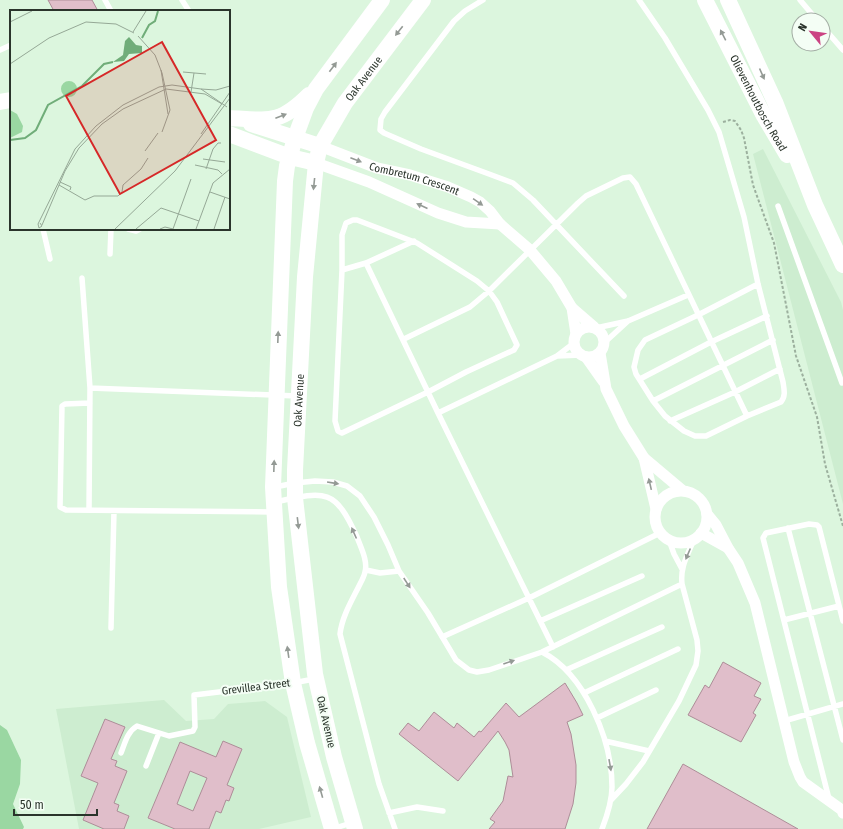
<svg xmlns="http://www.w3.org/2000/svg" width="843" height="829" font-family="'Fira Sans Condensed',sans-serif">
<rect width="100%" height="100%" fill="#dcf6de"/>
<path fill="#cdedd0" d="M763,149L841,302L843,310V504L753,154Z
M164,700L186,721L214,719L228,704L265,701L287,717L311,817L259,829H79L56,709Z"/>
<path fill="#9ad7a2" d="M0,725L7,730L21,760L20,784L13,804L24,827L23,829H0Z"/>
<path fill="#e0beca" stroke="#ad8d98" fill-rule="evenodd" d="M48,0H92L98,11H54Z
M723,662L761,683L754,696L761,699L753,713L756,715L741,742L688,715L705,685L709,688Z
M565,683L577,703L583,715L567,722L571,734L576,765V783L573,804L565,829H489L495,822L490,819L503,801L508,776L513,777L509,750L505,742L498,731L458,781L399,734L408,723L419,731L434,712L454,728L457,723L474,737L479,731L481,732L506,703L519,717Z
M105,719L125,727L111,759L117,761L115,766L127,771L114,803L119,805L117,811L129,816L124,829H104L83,820L98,783L81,776Z
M223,741L242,749L227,785L234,788L229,801L226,800L221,813L216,811L209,829H175L148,818L180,742L216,757ZM190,771L207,778L193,811L177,804Z
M683,764L798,829H647Z"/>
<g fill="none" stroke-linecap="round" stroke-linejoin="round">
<path stroke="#9cb09e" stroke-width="2" stroke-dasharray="3 2" stroke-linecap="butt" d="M723,122L730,120L735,121L741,130L744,138L753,185L774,243L796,356L817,417L825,464L843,526"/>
<path stroke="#fff" stroke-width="5.5" d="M105,0L111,11
M182,0L189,11
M483,0L465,11L454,21L385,112L381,119L380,130L384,133L421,149L489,174L513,183L533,200L624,296
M639,0L665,38L708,110L719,132L744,217L758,284L783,382C784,389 786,396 781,402L747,416L706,436H695L684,431L665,416L653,401L636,374L634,367L638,350L645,340L698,315L758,284
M800,0L817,20
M823,27L843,50
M0,50L11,45
M778,206L842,383L843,382
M353,220H357L417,243L477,281L489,291L497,302L517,345L514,350L466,372L428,392L342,433L338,431L335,421L342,270V235L346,223Z
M43,229L50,259
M128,229L136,231L140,229
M110,254L111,229
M366,263L438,413L553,647
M342,270L366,263L414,241
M82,278L90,388L297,396
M596,328L628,321L688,295
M404,339L470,307L489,291L578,203L586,196L623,178L630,177L636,184L747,416
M604,343L628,321
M557,356L582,355
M640,379L711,342L767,316
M653,401L773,340
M90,403L65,404L62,406L60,507L66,510L273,512
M438,413L557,356L574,343
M670,421L735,392L780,369
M275,487L295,483L315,481L333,482L347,486L360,496L374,517L388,545L399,571L428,613L456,660L469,670L477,672L489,670L542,652L682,584
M276,502C325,491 335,488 357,537C361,548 368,561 365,572C364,577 361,582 359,586C351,602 342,617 340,634L379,784L395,829
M89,510L90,388
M788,528L843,740
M669,540L674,554L682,569
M366,570L380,573L399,571
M784,620L839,606
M540,621L642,576
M111,628L114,511
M442,637L529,598L660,533
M542,652C585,674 612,740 612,787C612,802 607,816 602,829
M566,670L662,627
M584,693L678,649
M597,718L656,690
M784,721L843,704
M605,741L649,751
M121,753C125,743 127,732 137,726L169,736L193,731L195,727L194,695L293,683L314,679
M146,766L159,733
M829,799L763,538L766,533L809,524L817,525L819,527L843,621
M611,800L626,784L643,762L679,701L696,665L698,651L697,640L682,584C680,566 688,555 694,539
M389,813L417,807L443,811
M332,829L351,823"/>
<g stroke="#fff" stroke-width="11">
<path id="s1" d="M320,146L377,168L410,175L448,187L471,197L480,202L490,211L500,224L530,250L556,281L572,308L576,334"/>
<path d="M316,163L369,182L438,213L466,222L500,224"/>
<path d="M572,308L594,327"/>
<circle cx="589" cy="342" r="15"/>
<path d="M600,353L606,389L624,426L644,458L682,490"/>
<path d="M586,357L603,381"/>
<path d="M644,458L656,509"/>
<circle cx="681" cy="517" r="26"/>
<path d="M707,514L716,525L728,548L738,563L755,603L794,762L800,777L803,782L842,810L843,813"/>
<path d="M701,533L728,548"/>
</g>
<g stroke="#fff" stroke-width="16">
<path id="s2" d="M705,0L764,116L787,155"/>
<path d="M728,0L775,102L815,205L843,265"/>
<path d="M0,102L11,100"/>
<path d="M229,118C269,120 279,125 309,95"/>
<path d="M251,124L320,146"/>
<path d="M229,134L290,157L316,163"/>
<path d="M332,829L307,743L293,683L279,587L273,487L285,181L287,166L295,138L306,108L316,89L382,0"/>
<path id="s3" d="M355,829L334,757L315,674L295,498V470L305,277L316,163L320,146L345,103L423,0"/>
</g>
</g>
<defs><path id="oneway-solid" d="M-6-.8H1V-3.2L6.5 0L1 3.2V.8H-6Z"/></defs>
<g fill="#949a95">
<use href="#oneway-solid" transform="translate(399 31) rotate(128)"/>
<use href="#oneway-solid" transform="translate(723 35) rotate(-117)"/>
<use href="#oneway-solid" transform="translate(333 67) rotate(-53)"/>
<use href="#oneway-solid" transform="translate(762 74) rotate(66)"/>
<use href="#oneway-solid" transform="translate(281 116) rotate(-21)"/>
<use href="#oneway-solid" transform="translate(356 160) rotate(21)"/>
<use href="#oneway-solid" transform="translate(314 184) rotate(96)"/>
<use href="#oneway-solid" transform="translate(478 202) rotate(35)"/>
<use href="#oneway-solid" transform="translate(422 206) rotate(-156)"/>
<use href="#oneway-solid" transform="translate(278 337) rotate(-88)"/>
<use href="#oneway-solid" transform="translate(274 466) rotate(-88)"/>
<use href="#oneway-solid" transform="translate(333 483) rotate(9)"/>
<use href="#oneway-solid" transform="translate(650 484) rotate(-103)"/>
<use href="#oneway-solid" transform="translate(298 523) rotate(83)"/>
<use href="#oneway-solid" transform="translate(354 533) rotate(-114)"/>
<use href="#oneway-solid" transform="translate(688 554) rotate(113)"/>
<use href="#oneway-solid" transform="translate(407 583) rotate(57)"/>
<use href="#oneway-solid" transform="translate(288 652) rotate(-98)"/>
<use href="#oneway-solid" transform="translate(509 662) rotate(-19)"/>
<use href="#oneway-solid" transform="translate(610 765) rotate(80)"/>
<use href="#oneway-solid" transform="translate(321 792) rotate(-106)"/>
</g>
<g text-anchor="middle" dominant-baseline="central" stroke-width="4" stroke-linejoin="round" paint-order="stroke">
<g font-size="11" fill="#2a342b" stroke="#f4fef5">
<text stroke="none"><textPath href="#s3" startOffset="771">Oak Avenue</textPath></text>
<text stroke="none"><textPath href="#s2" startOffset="116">Olievenhoutbosch Road</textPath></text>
<text stroke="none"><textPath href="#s1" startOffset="100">Combretum Crescent</textPath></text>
<text stroke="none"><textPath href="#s3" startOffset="435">Oak Avenue</textPath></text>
<text transform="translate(256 687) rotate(-7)">Grevillea Street</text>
<text transform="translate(326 722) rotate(77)">Oak Avenue</text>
</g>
</g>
<g transform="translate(10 10)">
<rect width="220" height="220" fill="#dcf6de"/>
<path d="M51 79a8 8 0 1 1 16 0a8 8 0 1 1-16 0ZM0,100L7,104L13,116L12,122L0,128Z" fill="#9ad7a2"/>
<path d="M119,27L126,35L132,36V43L119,44L114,51L103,52L113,45L115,31Z" fill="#70ad79"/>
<path fill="none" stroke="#70ad79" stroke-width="2" d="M132,28L139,15L145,11L148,1M0,130L15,128L26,120L38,95L72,76L94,54L103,52"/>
<path fill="none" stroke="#95a896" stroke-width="1" d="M0,12L22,1M123,22L136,1M128,26L145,45L152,63L160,100L152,122M0,54L39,28L76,12L106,14L124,23M151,60L158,104M173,62L196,64M191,79L206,80L220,76M181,82L184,63M191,124L220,82M135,141L148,123M193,149L215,152M185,155L208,160L212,164M196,159L203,139L208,133H211M50,172L61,177L60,180M49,175L75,190L84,186H108L112,182L113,175L131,159L138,148M200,182L220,189M30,213L32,216L29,218L28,214L65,139L86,116L113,95L149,77L162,75L191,79L217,97M32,215L55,161L69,138L92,114L113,99L156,79L195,84L212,94M105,219L165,161L220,88M126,219L151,198L189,211M150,219L155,217L163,219M163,219L181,169M186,219L203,173L220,159M204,219L215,187"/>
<path fill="#d62828" fill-opacity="0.15" stroke="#d62828" stroke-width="2" d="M152,32L206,130L110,184L56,86Z"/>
<rect width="220" height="220" fill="none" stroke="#2a342b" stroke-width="2"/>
</g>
<g transform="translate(811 32) rotate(299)"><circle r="19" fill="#f4fef5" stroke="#a3ada4"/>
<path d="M0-3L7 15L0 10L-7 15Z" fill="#cb4483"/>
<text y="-6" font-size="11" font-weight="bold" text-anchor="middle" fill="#2a342b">N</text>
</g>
<path d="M14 809v6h83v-6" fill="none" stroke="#2a342b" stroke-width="2"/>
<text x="20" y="809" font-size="12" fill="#2a342b" stroke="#f4fef5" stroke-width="3" paint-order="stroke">50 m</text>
</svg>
